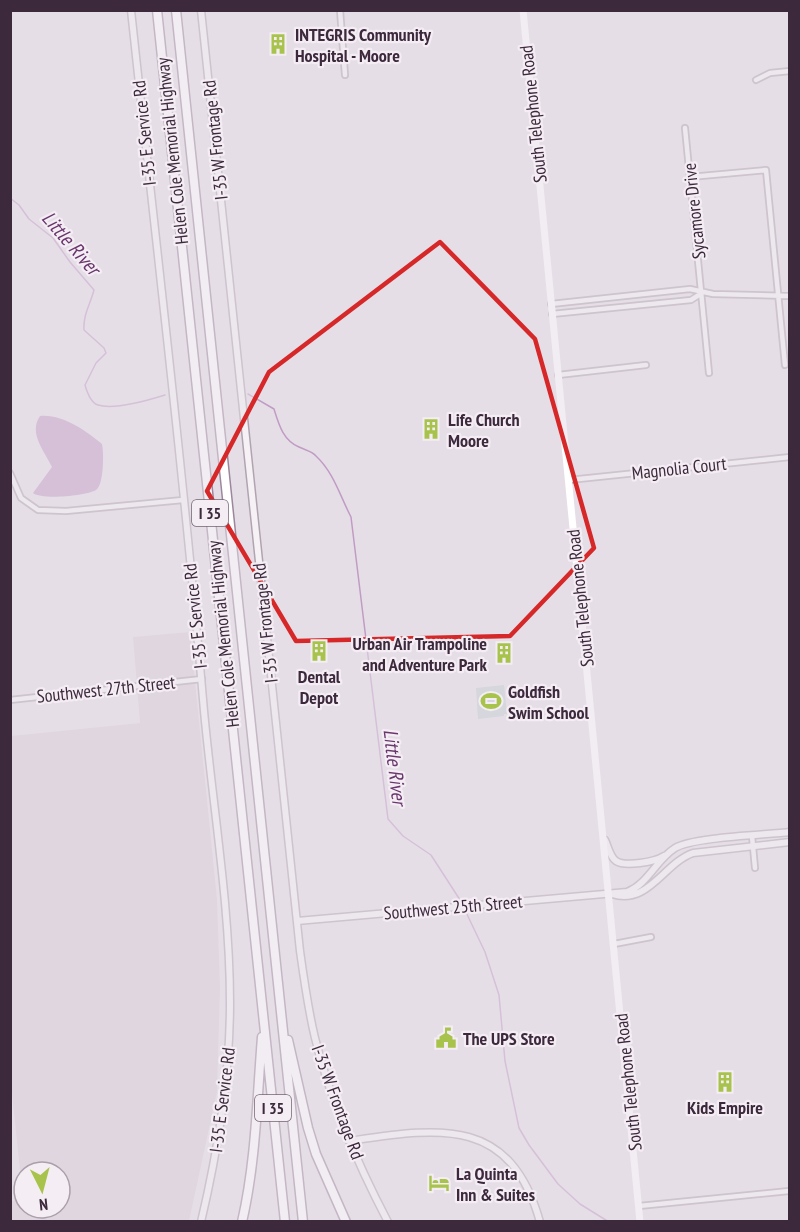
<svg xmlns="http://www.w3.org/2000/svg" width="800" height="1232" font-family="'PT Sans Narrow',sans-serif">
<rect width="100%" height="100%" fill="#e6dee7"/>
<path fill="#d8ccd8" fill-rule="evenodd" d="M190,632L217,899L220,988L217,1092L189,1221H11L10,1201L23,1199L10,1074L11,736L140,723L133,637ZM24,1172H60V1208H24Z"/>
<path fill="#c0ced0" d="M504,685L507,714H504V716L478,719L476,688Z"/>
<path fill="#c09cc4" d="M40,416C63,414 86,431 102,444C104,453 104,485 96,490C86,496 41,500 33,493L52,467C45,452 28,433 40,416Z"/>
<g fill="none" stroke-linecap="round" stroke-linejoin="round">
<path stroke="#c09cc4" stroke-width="1.5" d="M10,198L19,205L29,219L53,238L70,262L94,290C90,305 83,315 84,330L104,348L106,353L96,363L85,385C87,392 91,403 98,405C114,410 149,400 165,395
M248,394L274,409C279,425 283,440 299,447C305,450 312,451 316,456C334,473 340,496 351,517L388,819L403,836L431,855L462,903
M464,908L485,952L499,995L505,1061L519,1128L529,1145L558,1184L580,1204L609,1222"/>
<g stroke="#b0a4b0" stroke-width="8">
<path id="minor" d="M340,10L345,75
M756,80L770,73L790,71
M685,128L709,373
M690,177L766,170L785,365
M551,304L690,289L713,294L790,296
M552,314L691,300L702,293
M558,375L646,365
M10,473L21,498L38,510L66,511L183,500
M569,480L790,457
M10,700L202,679
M752,836L755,868
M614,944L651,937
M639,1206L789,1191"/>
</g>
<g stroke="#b0a4b0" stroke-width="9">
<path id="tertiary" d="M131,10C156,244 184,477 204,711C213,808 230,906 230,1003C230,1077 218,1150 201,1222
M201,10L300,951C304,980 308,1009 315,1038C331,1103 357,1163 388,1222
M605,840C608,846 610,857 616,861C625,867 655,862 664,856
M612,894C648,906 664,863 693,853L790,842
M297,921L627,892C648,884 656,860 675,848C693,837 764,835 790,832
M349,1141C439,1128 510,1115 540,1222"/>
</g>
<g stroke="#9c879c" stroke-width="11">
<path id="motorway" d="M157,10L285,1222
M176,10L303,1222
M288,1040L308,1128L316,1154L346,1222
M242,1222C256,1161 257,1099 262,1037"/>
</g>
<use href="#minor" stroke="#f5f1f5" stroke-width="4.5"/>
<use href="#tertiary" stroke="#f5f1f5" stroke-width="6"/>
<path stroke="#fff" stroke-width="7" d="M523,10L640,1222"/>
<use href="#motorway" stroke="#fff" stroke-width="8"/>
</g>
<path d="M0 0H800V1232H0ZM440,242L535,339L594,548L510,636L296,641L207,491L269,372Z" fill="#e6dee7" fill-opacity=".55" fill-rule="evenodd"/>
<path fill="none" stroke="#d62828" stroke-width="4.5" stroke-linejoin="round" d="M440,242L535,339L594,548L510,636L296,641L207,491L269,372Z"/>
<defs>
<g id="building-bare" transform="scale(1.62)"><path d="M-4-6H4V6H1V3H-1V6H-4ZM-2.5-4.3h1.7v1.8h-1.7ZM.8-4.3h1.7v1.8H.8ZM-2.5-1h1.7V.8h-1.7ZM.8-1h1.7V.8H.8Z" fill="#a7c34c" stroke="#f4edf4" stroke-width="2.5" paint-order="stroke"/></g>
<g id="stadium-bare" transform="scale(1.62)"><path d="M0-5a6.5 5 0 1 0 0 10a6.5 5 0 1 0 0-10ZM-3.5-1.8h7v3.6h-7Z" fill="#a7c34c" stroke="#f4edf4" stroke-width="2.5" paint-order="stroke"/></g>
<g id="civic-bare" transform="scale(1.62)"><path d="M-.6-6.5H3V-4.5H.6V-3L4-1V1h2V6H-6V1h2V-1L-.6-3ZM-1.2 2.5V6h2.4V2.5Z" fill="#a7c34c" stroke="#f4edf4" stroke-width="2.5" paint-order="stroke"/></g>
<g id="hotel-bare" transform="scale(1.62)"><path d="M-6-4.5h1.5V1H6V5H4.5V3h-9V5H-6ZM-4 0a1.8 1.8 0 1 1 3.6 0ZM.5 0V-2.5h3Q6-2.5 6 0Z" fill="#a7c34c" stroke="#f4edf4" stroke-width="2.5" paint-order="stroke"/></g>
</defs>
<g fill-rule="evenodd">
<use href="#building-bare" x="278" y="44"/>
<use href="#building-bare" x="431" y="429"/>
<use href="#building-bare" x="319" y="651"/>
<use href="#building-bare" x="504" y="653"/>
<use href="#stadium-bare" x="491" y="701"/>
<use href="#civic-bare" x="446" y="1038"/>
<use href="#building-bare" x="725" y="1082"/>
<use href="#hotel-bare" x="439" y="1183"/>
</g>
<g text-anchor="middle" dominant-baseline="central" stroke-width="4.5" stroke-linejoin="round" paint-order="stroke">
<g fill="#f4edf4" stroke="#736473" stroke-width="1.5">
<rect x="192" y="500" width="36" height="26" rx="4.5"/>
<rect x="255" y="1095" width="36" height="26" rx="4.5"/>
</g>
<g font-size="16" font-weight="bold" fill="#3c293c">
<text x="210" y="513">I 35</text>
<text x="273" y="1108">I 35</text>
</g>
<g font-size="18" font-weight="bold" fill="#3c293c" stroke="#f4edf4" text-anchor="start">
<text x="295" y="34">INTEGRIS Community<tspan x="295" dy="21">Hospital - Moore</tspan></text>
<text x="448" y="419">Life Church<tspan x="448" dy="21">Moore</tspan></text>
<text x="487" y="643" text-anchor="end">Urban Air Trampoline<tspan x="487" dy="21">and Adventure Park</tspan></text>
<text x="319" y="676" text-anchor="middle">Dental<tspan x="319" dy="21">Depot</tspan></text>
<text x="508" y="691">Goldfish<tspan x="508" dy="21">Swim School</tspan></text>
<text x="463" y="1038">The UPS Store</text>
<text x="725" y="1107" text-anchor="middle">Kids Empire</text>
<text x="456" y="1173">La Quinta<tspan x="456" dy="21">Inn &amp; Suites</tspan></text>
</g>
<g font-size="18" fill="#3c293c" stroke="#f4edf4">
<text transform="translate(533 114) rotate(-96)">South Telephone Road</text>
<text transform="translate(144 133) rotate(-96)">I-35 E Service Rd</text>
<text transform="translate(215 140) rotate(-96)">I-35 W Frontage Rd</text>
<text transform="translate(172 151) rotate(-96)">Helen Cole Memorial Highway</text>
<text transform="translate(694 211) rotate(-96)">Sycamore Drive</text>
<text transform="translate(679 468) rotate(-6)">Magnolia Court</text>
<text transform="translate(580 598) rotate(-96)">South Telephone Road</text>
<text transform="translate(195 616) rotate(-96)">I-35 E Service Rd</text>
<text transform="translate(265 623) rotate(-96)">I-35 W Frontage Rd</text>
<text transform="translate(223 634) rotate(-96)">Helen Cole Memorial Highway</text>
<text transform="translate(106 689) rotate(-6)">Southwest 27th Street</text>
<text transform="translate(453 907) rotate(-5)">Southwest 25th Street</text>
<text transform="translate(628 1082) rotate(-96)">South Telephone Road</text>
<text transform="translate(222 1100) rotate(-83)">I-35 E Service Rd</text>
<text transform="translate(338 1102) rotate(70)">I-35 W Frontage Rd</text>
</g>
<g font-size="20" font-style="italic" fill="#69366d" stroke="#f4edf4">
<text transform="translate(71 243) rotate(49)">Little River</text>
<text transform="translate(395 767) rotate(83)">Little River</text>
</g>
</g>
<rect width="800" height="1232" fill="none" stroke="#3c293c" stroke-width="24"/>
<g transform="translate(42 1190) rotate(174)"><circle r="28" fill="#f4edf4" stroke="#aa9faa" stroke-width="1.5"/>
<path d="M0-4.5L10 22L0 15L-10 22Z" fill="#a7c34c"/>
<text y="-9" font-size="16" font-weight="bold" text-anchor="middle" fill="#3c293c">N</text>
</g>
</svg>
